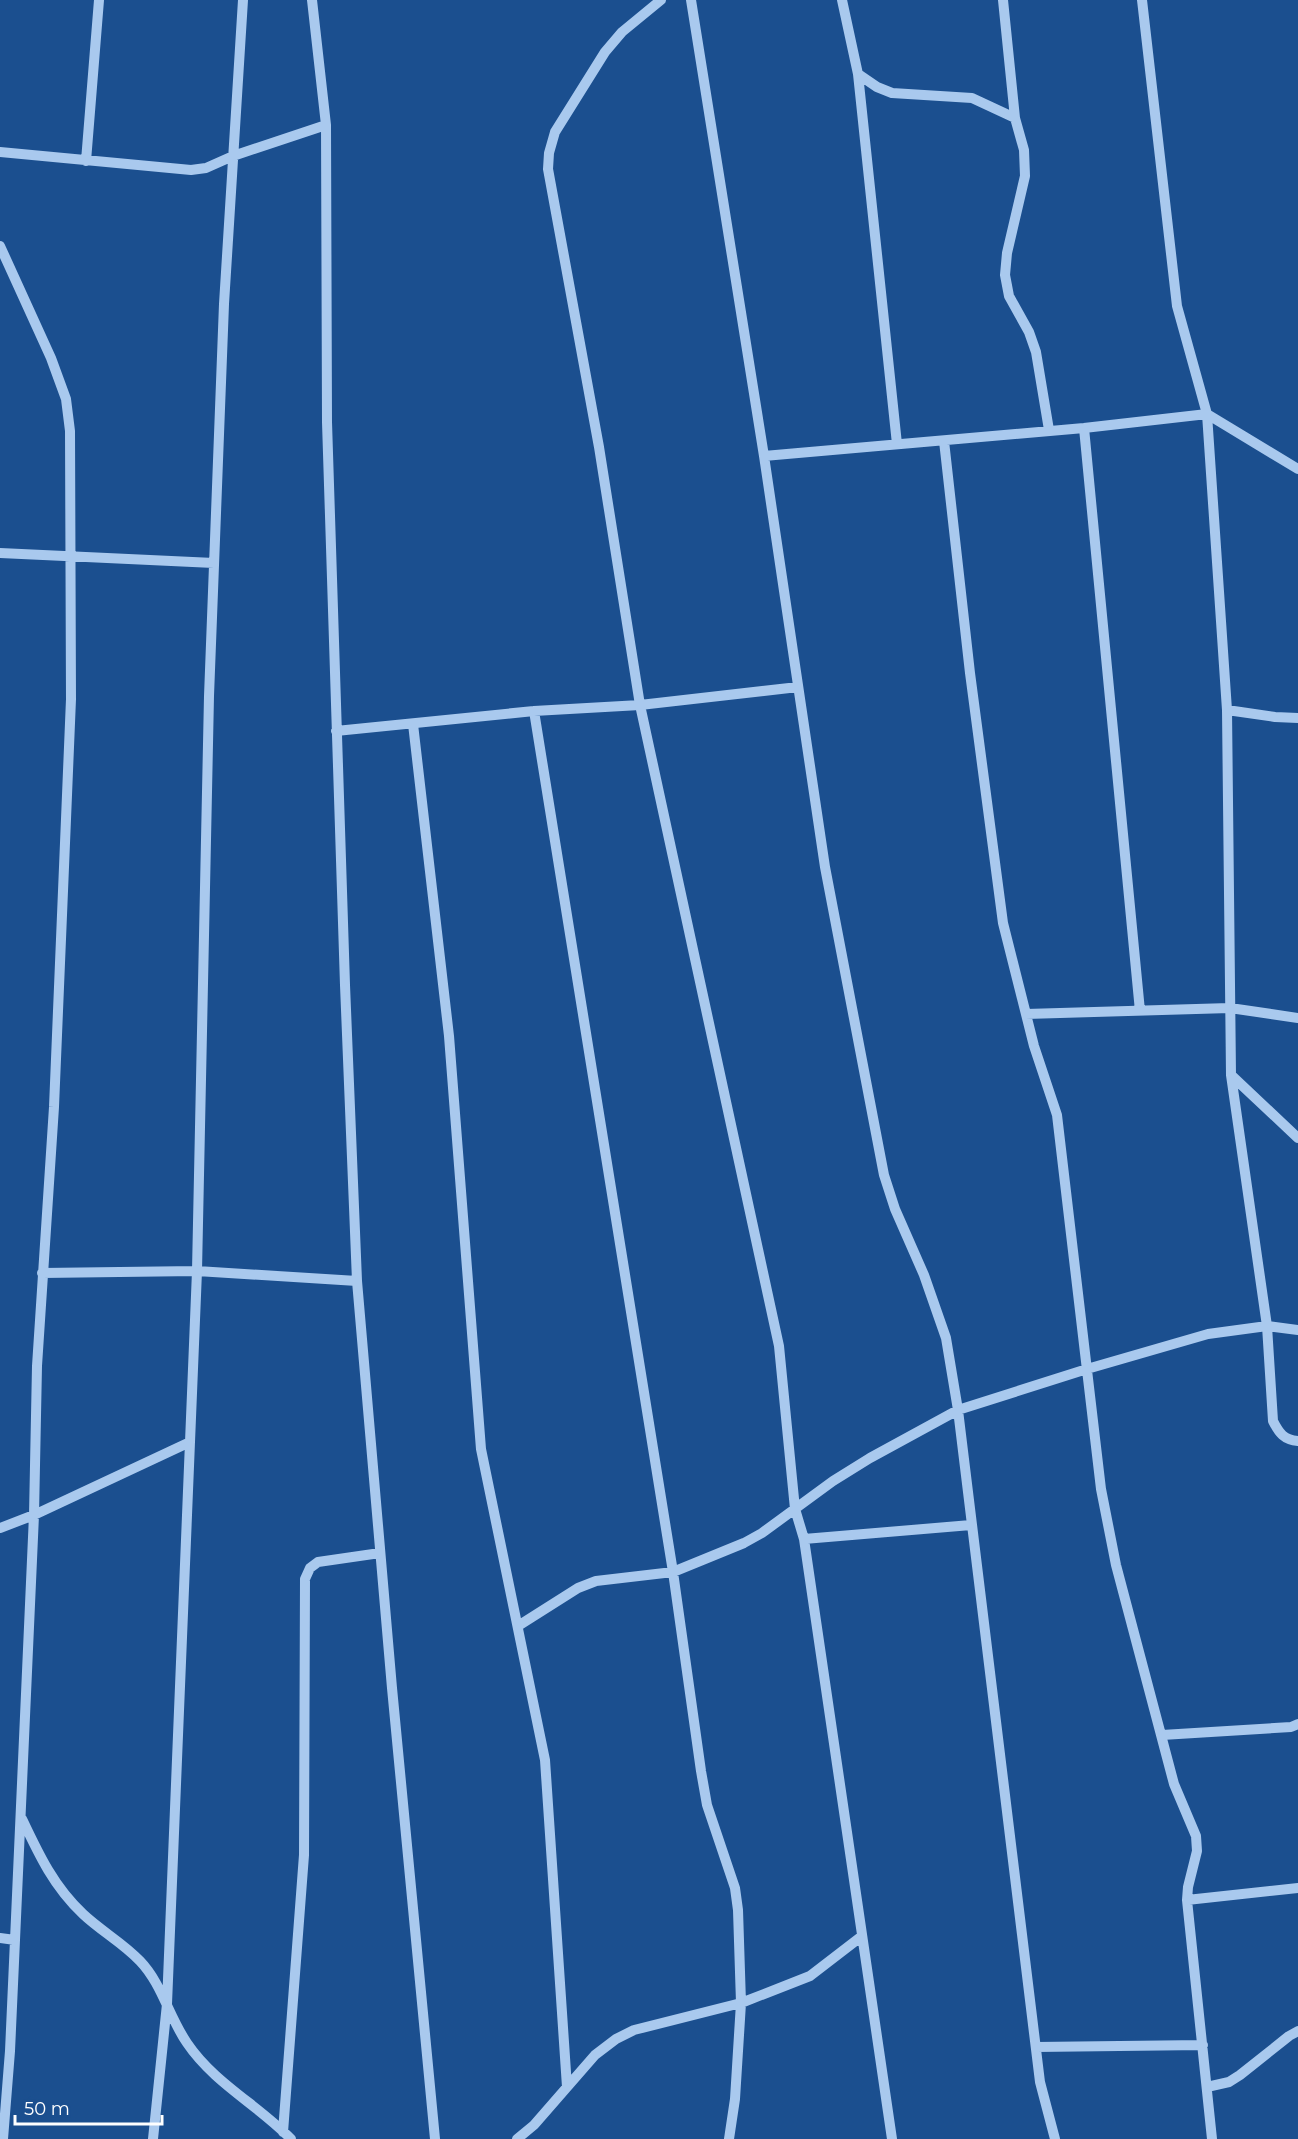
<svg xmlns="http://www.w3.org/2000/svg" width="1298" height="2139" font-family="Montserrat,sans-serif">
<rect width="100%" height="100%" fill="#1b4f8f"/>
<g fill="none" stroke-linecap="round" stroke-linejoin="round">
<path stroke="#a9c9ee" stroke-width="10" d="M312,0L326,125L327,422L345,985L357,1281L392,1688L435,2139
M661,0L622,32L605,52L555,132L549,153L548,169L599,447L640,705L779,1346L795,1509L804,1539L892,2139
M691,0L764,456L825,867L884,1175L895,1209L924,1275L946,1338L958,1410L1040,2082L1055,2139
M842,0L858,74L897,444
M1003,0L1015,118L1024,150L1025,176L1007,253L1005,275L1009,296L1029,332L1036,352L1049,430
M1142,0L1177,306L1207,414L1227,710L1231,1075L1267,1326L1273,1421C1279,1433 1284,1440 1298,1441
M858,74L877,87L892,93L972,98L1015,118
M0,152L191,170L206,168L233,156L326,125
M86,161L99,0
M0,246L51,358L66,399L70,431L71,699L54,1107L37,1366L34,1515L15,1940L10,2051L3,2139
M1084,428L1140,1011
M944,441L970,673L1003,923L1034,1046L1057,1115L1101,1489L1116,1565L1174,1784L1196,1836L1197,1851L1188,1887L1187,1900L1212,2139
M764,456L1084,428L1207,414L1298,469
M0,553L214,563
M1227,710L1275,717L1298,718
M534,711L673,1572L701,1771L707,1805L735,1888L738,1910L741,2003L735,2099L729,2139
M413,724L449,1036L481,1449L545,1760L567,2087
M336,731L534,711L640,705L798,687
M1026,1014L1230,1008L1298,1018
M1231,1075L1298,1138
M42,1273L197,1271L357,1281
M0,1528L34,1515L190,1442
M804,1539L971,1525
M518,1626L578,1588L596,1581L673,1572L744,1543L762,1533L833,1481L870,1458L958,1410L1087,1369L1208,1334L1267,1326L1298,1330
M1162,1735L1291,1727L1298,1724
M22,1819C39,1855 54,1887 83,1914C101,1931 123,1943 140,1961C162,1984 169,2017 187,2043C214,2083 258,2105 291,2139
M1187,1900L1298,1888
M0,1938L15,1940
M1036,2047L1203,2045
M1207,2087L1229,2082L1240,2075L1289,2036L1298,2031
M283,2132L304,1855L305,1579L310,1568L318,1562L380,1553
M153,2139L167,2004L197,1271L209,696L224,304L243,0
M517,2139L534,2125L595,2055L616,2039L634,2030L741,2003L810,1976L862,1936"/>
</g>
<path d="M15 2115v9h147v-9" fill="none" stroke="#ffffff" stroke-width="3"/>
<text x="24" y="2115" font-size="18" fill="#ffffff" stroke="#1b4f8f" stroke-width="4.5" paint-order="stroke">50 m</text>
</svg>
